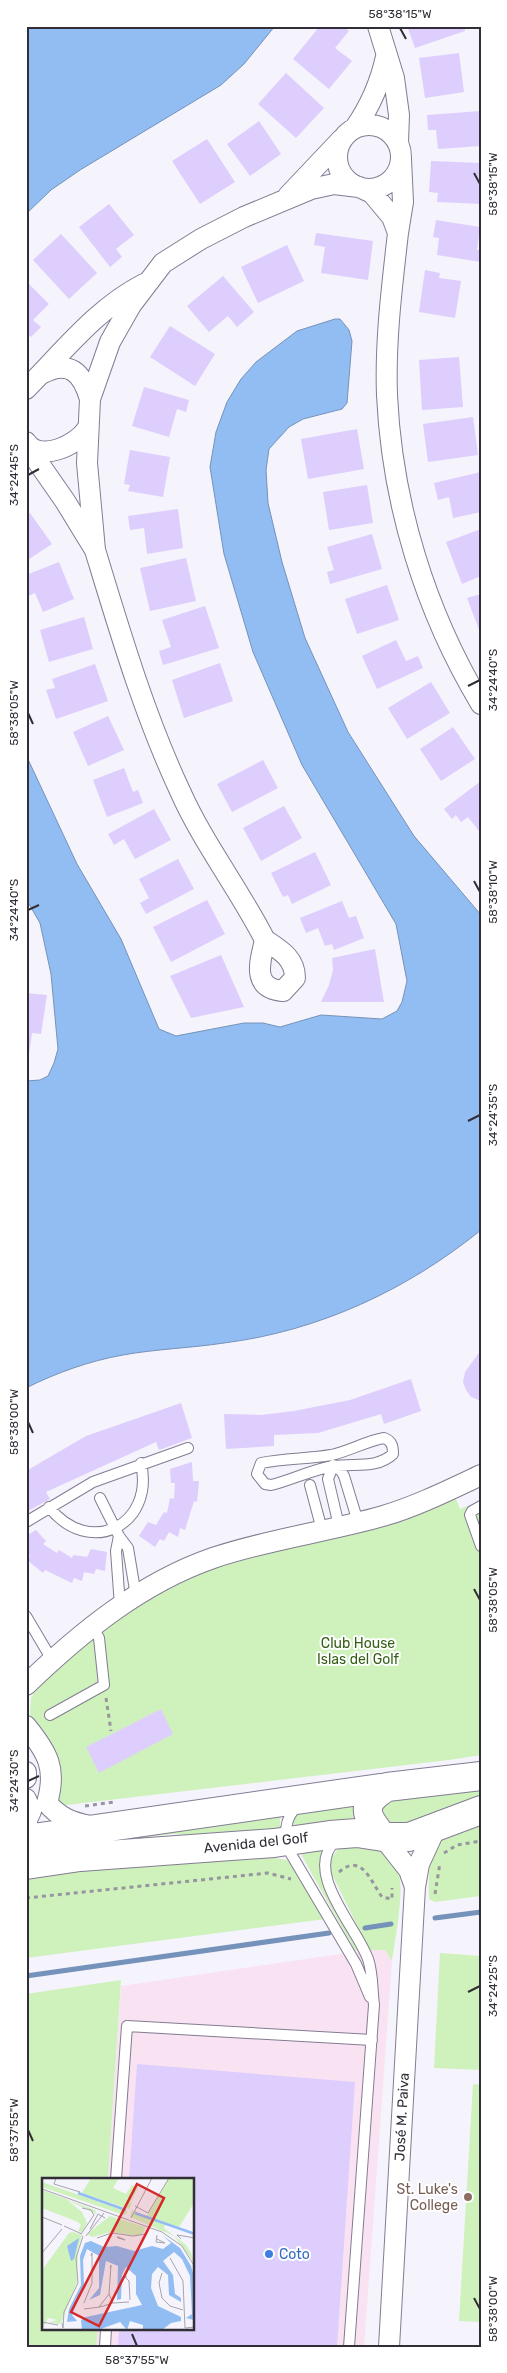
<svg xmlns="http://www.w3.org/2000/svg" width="507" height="2373" font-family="Rubik,sans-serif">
<rect width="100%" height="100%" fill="#f5f3fc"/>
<path fill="#f9e3f2" d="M368,1950H385L392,1961L364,2347H96L98,2329H194V2179H108L121,1986Z"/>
<path fill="#cff2bd" d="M454,1494L460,1509L481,1501V1755L449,1760L58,1806L30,1714L31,1698L40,1682L78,1646L146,1598L207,1567Z
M481,1786V1798L395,1832L378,1808L388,1799Z
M354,1801V1821L294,1828L292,1821L298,1812Z
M284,1813L280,1819V1830L200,1835L172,1834L45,1850Z
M481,1826V1896L435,1902L429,1899C428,1874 428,1838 458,1829C465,1826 473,1827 481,1826Z
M342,1844L378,1847C386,1855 395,1863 399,1875C404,1894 395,1940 392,1961L385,1950H369L329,1868L332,1857Z
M324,1848L320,1858L321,1869L361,1949L355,1951L302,1856V1849Z
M266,1856L287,1860L296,1869L326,1919L26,1958V1876L110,1866Z
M440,1953L481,1956V2070L434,2068Z
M121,1980L108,2179H44V2329H98L96,2347H26V1994Z
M473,2084L481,2085V2322L459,2321Z"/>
<path fill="#92bdf2" stroke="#7592ba" d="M26,26H275L244,64L221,85L80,170L51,190L26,214Z
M335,319H340L349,330L352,341L347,403L342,409L303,419L289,427L269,449L266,470L268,503L282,562L305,638L348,732L414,836L481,915V1230C407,1290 319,1331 224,1343C191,1348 156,1349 123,1355C89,1361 56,1373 26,1388V1081L40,1080L48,1076L54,1063L58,1049L51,974L40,923L26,899V755L77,864L121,939L159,1029L176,1036L244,1023H263L280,1027L321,1015L382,1019L397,1011L402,1002L407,981L396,924L302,765L253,652L224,554L210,467L216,432L227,402L241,379L256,362L297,331Z"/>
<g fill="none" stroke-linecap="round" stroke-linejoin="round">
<path stroke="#7592ba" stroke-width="5" d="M435,1918L481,1912
M365,1928L391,1924
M26,1976L329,1933"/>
</g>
<path fill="#decefd" d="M320,26H343L349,31L335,48L352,61L329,89L293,59Z
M407,26H464L465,31L415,48Z
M459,53L464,92L425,98L419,58Z
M286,73L324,108L296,138L258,104Z
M481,111V146L438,149L436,130H428L427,115Z
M259,121L281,154L250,176L227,144Z
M207,139L235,182L200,204L172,161Z
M431,161L481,163V204L437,202L438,193L429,192Z
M109,204L134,235L116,249L122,257L110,267L79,227Z
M436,220L480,227L477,250H481V262L437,255L439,238L433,237Z
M316,233L373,241L368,280L321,273L325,247L314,245Z
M61,234L97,273L69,299L33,260Z
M287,245L304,281L258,303L241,267Z
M425,270L440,273L439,278L461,281L455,318L419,312Z
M223,276L254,312L237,327L228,316L209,332L187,306Z
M26,281L49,304L33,320L41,327L31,337L26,332Z
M170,326L215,354L195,386L150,357Z
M459,357L463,407L422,410L419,360Z
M144,387L189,400L186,412L177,409L169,437L132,426Z
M473,417L478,455L428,462L423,424Z
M357,429L364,469L308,479L301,439Z
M130,450L170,457L163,497L128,491L130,485L124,484Z
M481,472V512L453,518L449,497L438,500L434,483Z
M367,485L373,523L329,530L323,492Z
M178,509L183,548L147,554L144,528L130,530L128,516Z
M30,513L52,544L26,561V516Z
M481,529V576L462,584L446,542Z
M372,534L382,569L330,584L327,572L334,570L327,547Z
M186,558L196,601L150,611L140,568Z
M59,562L74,599L43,612L35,593L26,597V575Z
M387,585L399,620L357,634L345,599Z
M481,594V635L467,598Z
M205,606L219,648L163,665L159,651L171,647L162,620Z
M84,617L93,649L49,662L40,630Z
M396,640L406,661L418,656L423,668L377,689L362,656Z
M220,663L233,701L184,718L172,680Z
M95,664L108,701L56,719L46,690L55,688L52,679Z
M431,682L450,713L407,739L388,708Z
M108,716L124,750L88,766L73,732Z
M453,727L475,759L441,781L420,749Z
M263,760L278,788L232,812L217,784Z
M124,768L133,792L138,790L143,803L107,817L93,780Z
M481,781V829L479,831L468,817L461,822L456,815L452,819L444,809Z
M284,806L302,838L261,861L243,828Z
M154,809L171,840L135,859L124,839L114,845L108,834Z
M315,852L331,885L292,904L288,895L283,897L271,873Z
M178,859L194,889L146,914L140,903L149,898L139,879Z
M207,900L225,934L171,962L153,927Z
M342,901L349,918L356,916L364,938L334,950L332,944L325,946L318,928L306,933L300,918Z
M375,949L384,1002H321L329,985L333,970L332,958Z
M221,955L244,1007L191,1018L170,976Z
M26,993L47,995L41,1034L32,1033L29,1054H26Z
M481,1350V1401L471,1397L466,1390L463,1382L465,1372Z
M411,1379L421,1411L384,1424L381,1414L318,1433L274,1435V1446L226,1449L224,1414L261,1415L294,1411L350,1400Z
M181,1403L192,1438L159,1450L156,1442L46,1492L50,1499L26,1512V1471L86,1436Z
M192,1462L193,1481H199L197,1502L194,1501L185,1530L180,1528L178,1537L169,1532L164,1541L160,1539L155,1547L139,1536L148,1522L156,1525L164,1512L167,1513L170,1498L174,1499L175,1483H171L170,1469Z
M36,1530L46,1541L43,1544L57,1553L59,1550L72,1558L73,1555L87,1557L91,1549L107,1552L105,1571L96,1569L94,1574L84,1572L82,1581L74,1578L72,1583L45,1570L43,1573L27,1560L30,1556L26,1552V1536Z
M161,1709L173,1734L99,1773L86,1747Z
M137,2064L355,2082L337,2347H118L119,2329H194V2179H129Z"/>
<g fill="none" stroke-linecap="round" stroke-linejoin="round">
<g stroke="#837c92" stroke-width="12">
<path id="lane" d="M384,1438C392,1441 393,1446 393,1454C377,1469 355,1463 334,1466C313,1469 292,1480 271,1485L265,1484L257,1474L261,1463C284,1458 308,1459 331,1455C350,1451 366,1441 384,1438Z
M333,1465L341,1471L344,1476L358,1522
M333,1466L328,1479L339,1526
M310,1485L322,1530
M100,1498L119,1536L128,1548L136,1596
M481,1506L472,1511L470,1515L481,1546
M49,1507C89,1558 155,1526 141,1463
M26,1522L93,1482L188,1448
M119,1536L116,1551L120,1606
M26,1616L52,1660
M50,1715L104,1685L99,1638L92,1626
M298,1805C283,1820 284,1835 291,1854L356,1964L370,1997
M336,1840C302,1872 357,1927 368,1959C373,1973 372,1990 374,2005L349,2347
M116,2179L127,2026L372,2040
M105,2347L106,2329"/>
</g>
<g stroke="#837c92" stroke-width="22">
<path id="street" d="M378,26L394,78L399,115L398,142
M337 157a32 32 0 1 1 64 0a32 32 0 1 1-64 0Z
M355,128C371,105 380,84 386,57
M288,196L342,139
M398,233C392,286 385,341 387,395C392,503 425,611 481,704
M41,374C69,359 82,372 90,399
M26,389C63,352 97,308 144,284
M26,442C40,463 77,445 87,429
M26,445L65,501L95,550L87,463L90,399L110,342L131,305L163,263L201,239L244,217L311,189L334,184L359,187L372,193L392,217L398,233L403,202L401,159
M95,550C120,632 144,714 180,791C203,843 239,889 265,940C280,950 295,958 295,978L283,991C251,988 260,962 265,940
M26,1685C81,1632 141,1583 213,1558C269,1539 327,1532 383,1516C417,1506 449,1490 481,1475
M26,1726C48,1753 57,1769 47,1803C60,1818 71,1822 90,1826
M26,1772V1778
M26,1799L31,1811L26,1822
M27,1821L28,1852
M383,1837L409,1870L415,1887
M389,2347L415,1887L419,1864L437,1825"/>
</g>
<g stroke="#837c92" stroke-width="30">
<path id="secondary" d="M383,1837C365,1815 359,1804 387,1787
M26,1839L387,1787L481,1776
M26,1865L80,1857L274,1843L330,1835L357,1833L383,1837H409L481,1810"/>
</g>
<path stroke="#97959e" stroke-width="3" stroke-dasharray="4 4" stroke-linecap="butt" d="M106,1698L111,1731
M85,1806L114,1802
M444,1853L457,1845L481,1841
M339,1872C362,1852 371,1882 382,1897L392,1899V1888
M435,1894L440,1863
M26,1898L268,1873L291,1879"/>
<use href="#lane" stroke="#fff" stroke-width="10"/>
<use href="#street" stroke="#fff" stroke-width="20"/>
<use href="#secondary" stroke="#fff" stroke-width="28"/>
</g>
<path fill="none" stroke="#312e37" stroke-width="2" d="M400,28L406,39M474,173L480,184M28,475L39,469M468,686L480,680M28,713L33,724M474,881L480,892M28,910L39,905M468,1121L480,1115M28,1422L33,1433M474,1589L480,1600M28,1781L39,1776M468,1992L480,1986M28,2130L33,2141M474,2298L480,2309M132,2334L137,2346"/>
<circle fill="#8d6e63" stroke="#fff" stroke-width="2" cx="468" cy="2197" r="5"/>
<circle fill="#3f7fe0" stroke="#fff" stroke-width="2" cx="269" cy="2254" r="5"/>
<g text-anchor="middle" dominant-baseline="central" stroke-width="4" stroke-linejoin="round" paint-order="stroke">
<g font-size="14" fill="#355f16" stroke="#fff">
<text x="358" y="1643">Club House<tspan x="358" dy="16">Islas del Golf</tspan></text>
</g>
<g font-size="14" fill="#312e37" stroke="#fff">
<text transform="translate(256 1843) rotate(-6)">Avenida del Golf</text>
<text transform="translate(402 2117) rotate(-87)">José M. Paiva</text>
</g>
<g font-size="14" fill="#785e54" stroke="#fff" text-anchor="end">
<text x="458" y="2189">St. Luke's<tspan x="458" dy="16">College</tspan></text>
</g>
<g font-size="14" fill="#366cbe" stroke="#fff" text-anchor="start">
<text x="279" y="2254">Coto</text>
</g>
</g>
<g transform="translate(42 2178)">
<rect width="152" height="152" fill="#f5f3fc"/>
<path d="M49,0H77L71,10L84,16L90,7L96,10L89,23L82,20L90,25L87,31L40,15ZM127,0H152V25L137,49L105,38ZM0,4L86,34L82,37L0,9ZM0,12L53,32L55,36L25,22L40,34L45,45L40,54L36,53L39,47L36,44L0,30ZM90,32L123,47L122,50L144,67L149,75L152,84L132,58L88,39ZM68,38L103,49L102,54L95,58L70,54L50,59L45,56ZM31,54L40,57L36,70L35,104L19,145L17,146L7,144L15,142L6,140L0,152V92L27,55Z" fill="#cff2bd"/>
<path d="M120,57L138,70L149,88L152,99V142L144,140L150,136L148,98L140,81L132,74L121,83L131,97L133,116L139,120V124L127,117L126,97L116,89L110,96L109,110L116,128L139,139V143L129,145L120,152H101V147L88,143L85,152L78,144L56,152H40L39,142L44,139L100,127L94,116V98L84,89L80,97L79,121L75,122L76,88L64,83L58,117L47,122L57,110V78L45,71L41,82L42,107L30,137L35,143L25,144L27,131L39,107L38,78L43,65L49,63L62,69L75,68L92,73L110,68L121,71L129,65ZM37,60L32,81L29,83L25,68Z" fill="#92bdf2"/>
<path fill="none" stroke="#92bdf2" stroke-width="2.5" d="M36,15L84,32M93,35L153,56"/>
<path fill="none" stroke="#a7a4ad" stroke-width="1" d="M14,0L12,6L38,14M0,11L120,54L140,68L153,89M93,28L106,35L127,0M0,39L20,47M89,40L110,0M22,48L40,56M48,51L56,36L63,40M39,56L52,37L49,32L40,30M44,58L62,35M75,59H77L83,62L76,60ZM55,60L70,55L91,58L103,56M115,61L123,65L114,64L115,57M139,61L135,57L153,60M0,75L20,51M128,80L141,103L143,150L153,149M120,95L117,105L120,120L128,128L141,132M85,99L82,98L87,103L88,122M67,116L69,87L68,90M42,125L50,105V75L49,78M71,125L87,124M42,131L58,129L71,125L67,116L57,129M0,144L16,147M20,145L21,150L22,134L36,105L34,80L41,58"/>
<path fill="#d62828" fill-opacity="0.15" stroke="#d62828" stroke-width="2.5" d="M95,6L122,20L57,148L29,134Z"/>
<rect width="152" height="152" fill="none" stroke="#312e37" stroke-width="2.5"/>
</g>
<rect width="507" height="2373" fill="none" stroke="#ffffff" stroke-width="55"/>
<rect x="28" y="28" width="452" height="2318" fill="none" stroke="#312e37" stroke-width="2"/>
<g font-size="12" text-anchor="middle" fill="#312e37">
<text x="400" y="18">58°38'15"W</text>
<text transform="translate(493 184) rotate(-90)" y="4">58°38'15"W</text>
<text transform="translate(14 475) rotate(-90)" y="4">34°24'45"S</text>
<text transform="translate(493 680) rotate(-90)" y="4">34°24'40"S</text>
<text transform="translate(14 713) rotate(-90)" y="4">58°38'05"W</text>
<text transform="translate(493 892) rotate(-90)" y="4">58°38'10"W</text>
<text transform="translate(14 910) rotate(-90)" y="4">34°24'40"S</text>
<text transform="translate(493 1115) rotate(-90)" y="4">34°24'35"S</text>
<text transform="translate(14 1422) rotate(-90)" y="4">58°38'00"W</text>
<text transform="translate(493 1600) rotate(-90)" y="4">58°38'05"W</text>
<text transform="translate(14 1781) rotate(-90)" y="4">34°24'30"S</text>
<text transform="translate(493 1986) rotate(-90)" y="4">34°24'25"S</text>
<text transform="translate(14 2130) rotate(-90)" y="4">58°37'55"W</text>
<text transform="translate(493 2309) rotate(-90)" y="4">58°38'00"W</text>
<text x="137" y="2364">58°37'55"W</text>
</g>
</svg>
